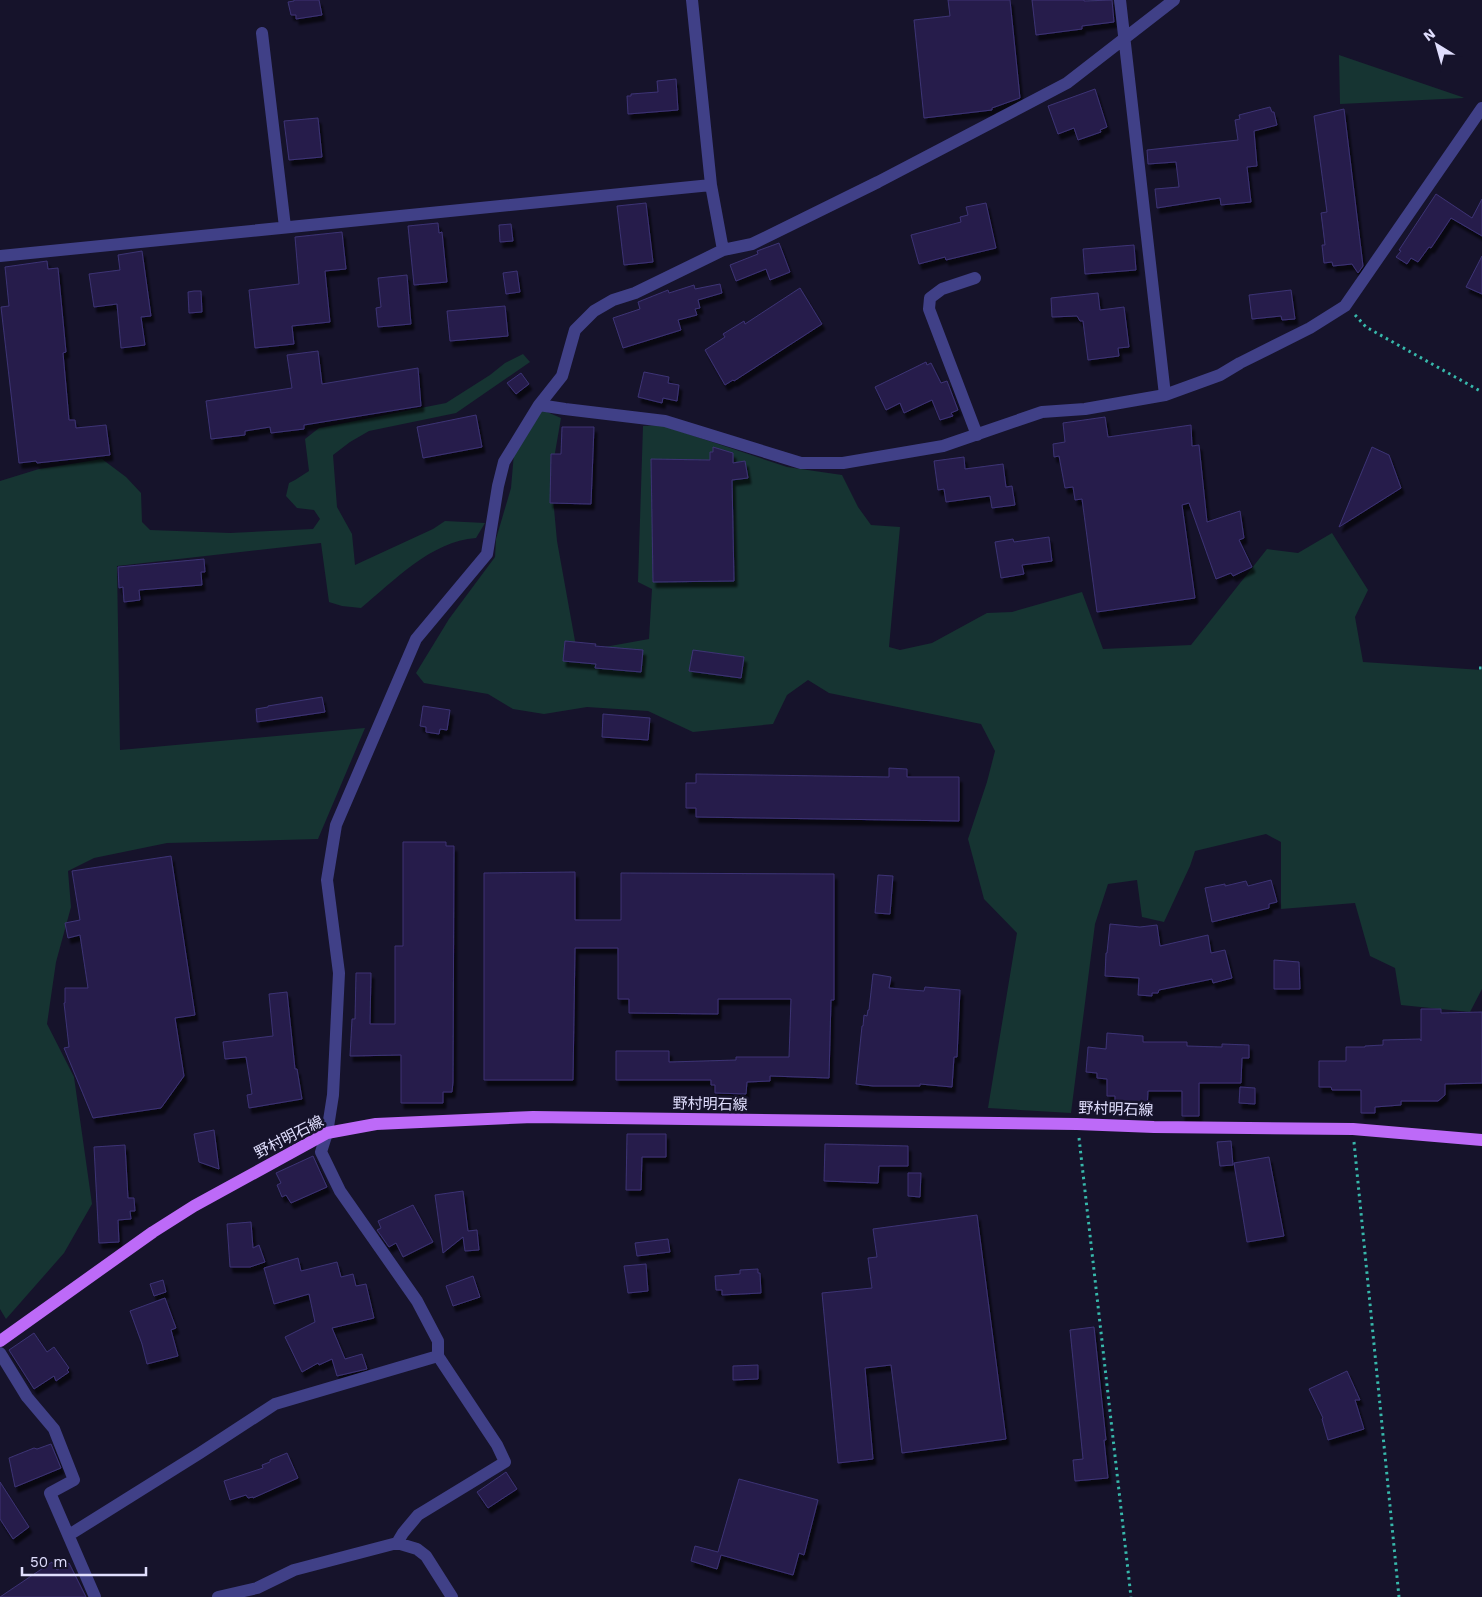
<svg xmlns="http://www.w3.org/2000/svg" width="1482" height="1597" font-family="'Work Sans','Noto Sans JP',sans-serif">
<defs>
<filter id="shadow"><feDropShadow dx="3" dy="5.5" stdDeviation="1" flood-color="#0009"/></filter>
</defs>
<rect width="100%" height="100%" fill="#16132b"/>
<path fill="#163432" d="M1339,55L1462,97L1464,98L1340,104Z
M523,354L530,362L456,413L369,431L350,442L333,455L337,507L352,534L355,565L433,529L445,521L485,523L476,538C431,541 394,581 361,608L342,606L329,602L321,543L117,566L120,750L365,728L318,839L167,843L94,858L68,871L71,907L56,962L47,1024L74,1077L92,1204L64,1253L6,1319L0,1309V481L39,469L102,459L126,477L141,493L142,522L150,530L230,533L313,529L320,519L314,510L297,508L286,496L289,483L295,480L309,471L305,439L319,428L446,403L490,375L505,363Z
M540,409L561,418L551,476L557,541L577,652L649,639L652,589L638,582L643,426L661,425L787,467L842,475L858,507L871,525L900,527L889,647L900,650L932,643L987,613L1012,612L1082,592L1103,649L1191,645L1267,549L1298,553L1332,533L1368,590L1355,617L1363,662L1482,670V989L1470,1012L1401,1005L1395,968L1370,956L1355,903L1281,909V842L1266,834L1195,851L1190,866L1164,922L1142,917L1137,880L1108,884L1095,924L1071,1113L988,1108L1017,933L984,899L968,839L987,782L995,751L981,724L829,693L808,680L787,695L773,724L693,732L648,711L587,707L544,714L513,709L488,694L424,683L416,673L449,619L495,557L496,539L511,488L514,453Z"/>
<path fill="#261f4b" stroke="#3d3375" filter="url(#shadow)" d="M294,0H319L322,15L296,19V15H291L288,2L294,1Z
M948,0H1010L1020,98L992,108V110L924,118L914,20L950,16Z
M1032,0H1084V1L1112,0L1114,22L1082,26V29L1036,35Z
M676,79L678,110L628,114L627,96H631V94L658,92L657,81Z
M1095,89L1107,127L1100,130L1101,132L1078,140L1074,128L1058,134L1048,106Z
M1270,107L1272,112H1274L1277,125L1254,131L1257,166L1247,167L1251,202L1221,205L1220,198L1157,208L1155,189L1179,187L1176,162L1148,164L1147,150L1238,140L1235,120L1240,119L1239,115Z
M1344,109L1363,266L1358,273L1352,264L1333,266L1332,262L1324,263L1322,245H1325L1321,213L1327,212L1314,116Z
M318,118L322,157L289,160L284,121Z
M1436,194L1472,218L1482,199V236L1451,218L1431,248L1429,247L1418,262L1411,258L1407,264L1396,257L1401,251L1399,250Z
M646,203L653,262L624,265L617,206Z
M986,203L996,248L946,260L945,257L919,264L911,235L961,222L960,217L968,215L966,207Z
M438,223L439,233L442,232L447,282L414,285L408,226Z
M511,224L513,241L500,242L499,225Z
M342,232L346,269L325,271L330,322L292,326L294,344L255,348L249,290L299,284L295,237Z
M779,243L790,272L770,280L766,269L736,281L730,265L758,254L757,251Z
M1134,245L1136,270L1085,274L1083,249Z
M142,251L151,316L141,317L145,345L121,348L117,304L94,307L89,274L120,270L118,255Z
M1482,256V294L1466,287Z
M47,261L48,269L58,268L66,352L63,353L69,420H75L76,428L106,425L110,455L37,463L36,461L19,463L1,307L9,306L5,267Z
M517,271L520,292L506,294L503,273Z
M407,275L411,324L378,327L376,308L381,307L378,278Z
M720,284L722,293L698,300L700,308L695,309L697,315L678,320L681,330L623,348L613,318L640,309L638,302L668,290L669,293L694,285L695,289Z
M800,288L822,324L734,381L733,380L725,385L705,350L725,337L723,334L744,321L745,324Z
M1291,290L1295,319L1282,320L1281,316L1252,319L1249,295Z
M194,291H201L202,312L189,313L188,292Z
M1098,293L1100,310L1124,307L1129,347L1118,348L1119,356L1088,360L1083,321H1080L1077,316L1052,317L1051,298Z
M505,306L508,336L450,341L447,311Z
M318,351L322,384L418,368L421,406L304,425V429L271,433L270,427L245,431V435L211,439L206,401L292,388L287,355Z
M926,362L927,365L931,363L941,383L947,381L958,410L951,413L953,416L940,420L932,400L904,413L900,403L886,410L875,387Z
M644,372L669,377L668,383L679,385L677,401L663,398L662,403L638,397Z
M521,373L529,384L516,394L507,383Z
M476,415L482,447L423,458L417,427Z
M1105,417L1108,437L1191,425L1192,446L1199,445L1207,522L1240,511L1244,538L1239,540L1252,567L1233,576L1231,573L1216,579L1189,503L1182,505L1195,598L1097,612L1082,499L1075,500L1073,487L1065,488L1059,456L1054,457L1053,444L1065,442L1063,423Z
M562,427H594L591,504L550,503L551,454H561Z
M713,447L733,453V463L745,461L748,478L732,480L734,581L653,582L651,459L710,460V452H713Z
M1372,447L1389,455L1401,488L1339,527Z
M964,457L965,469L1003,464L1006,487L1012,486L1015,505L992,508L990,496L946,502L944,489L938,490L934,461Z
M1049,537L1052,561L1022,565L1024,574L1001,578L995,542L1013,539L1014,542Z
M204,559L205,572H201L202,585L139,590L140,600L124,602L123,587L119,588L118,567Z
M565,641L596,644L595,646L643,650L641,672L595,668L596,664L563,661Z
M693,650L744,657L741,678L689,671Z
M322,697L325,712L257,722L256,709L268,707V706Z
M423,706L450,710L447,730L440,729L439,734L426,732V727L420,726Z
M603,714L650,718L648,740L602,737Z
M889,768L907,769V777H959V821L696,817V808H686V783H696V774L889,777Z
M403,842H446V846H454L453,1082L452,1092H443V1103H401V1055L350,1056L352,1019H355L356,973H371L370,1024H395V946H403Z
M171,856L195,1015L175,1018L184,1076L161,1108L93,1118L64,1048L69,1047L64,1003H65V988H88L80,935L68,938L65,923L80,920L72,871Z
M575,872V920H621V873L834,874V1000H831L829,1078L770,1076V1081L747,1082L746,1094L715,1093V1085H711V1080H616V1051H669V1062L736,1060V1057H789L791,999H718V1014L629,1013V999H618V948H575L573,1080H484V873Z
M878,875L893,876L890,914L875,913Z
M1271,880L1277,902L1269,904V908L1212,922L1205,888L1225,884V886L1246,881L1248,886Z
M1110,924L1140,927L1157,925L1160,946L1208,935L1211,953L1225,950L1232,978L1213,983L1212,979L1159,990L1158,993H1152V996L1138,995L1139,978L1105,976L1106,953H1107Z
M1274,960L1299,962L1300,989H1274Z
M873,974L891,977L889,988L924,991L925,987L960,990L957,1057H954L952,1087L920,1084V1086H873L856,1084L862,1026H863L864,1015L867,1016L868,1010H869Z
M287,992L295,1069H297L302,1099L249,1108L247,1095L252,1094L246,1057L225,1059L223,1042L273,1036L269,994Z
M1421,1009H1441V1013L1482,1012V1083L1445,1084V1095L1438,1101H1401V1105L1375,1107V1113H1361V1090H1332L1331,1087H1319V1061H1346V1047H1365V1046L1383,1045V1040L1420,1039L1421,1041Z
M1107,1033L1143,1036V1042H1187V1046L1222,1047V1044L1249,1045V1058H1242L1241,1083H1199V1116H1182V1091H1148L1147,1111L1123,1110V1107H1115V1096H1107V1079L1097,1078V1073L1086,1072L1088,1047L1106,1049Z
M1240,1087L1255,1088V1104L1239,1103Z
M214,1130L219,1169L199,1162L194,1134Z
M627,1134H666V1157H642L641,1190H626Z
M1231,1141L1233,1165L1220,1166L1217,1142Z
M825,1144L908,1146V1166H879L878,1183L824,1181Z
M125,1145L128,1198H134L135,1211H130L131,1219L118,1220L119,1242L99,1243L94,1147Z
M313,1156L327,1187L291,1203L286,1195L282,1197L277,1185L281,1183L276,1173Z
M1269,1157L1284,1236L1247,1242L1234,1163Z
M908,1173H921L920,1197L908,1196Z
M463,1191L468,1231L477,1230L479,1250L465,1251L463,1237L443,1253L435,1195Z
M413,1205L433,1242L403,1257L396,1243L389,1247L377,1230L381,1228L378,1221Z
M977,1215L1006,1439L902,1453L891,1365L865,1368L873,1459L838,1463L822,1293L872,1288L868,1258L877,1257L873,1229Z
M251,1222L253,1248L259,1245L265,1262L250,1267H230L227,1224Z
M668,1239L670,1252L637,1256L635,1243Z
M298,1258L301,1271L337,1262L341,1277L353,1274L356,1286L366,1284L374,1318L332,1328L345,1359L362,1354L367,1369L337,1376L332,1359L319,1365L318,1363L302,1372L285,1337L315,1322L309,1294L274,1304L264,1268Z
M646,1264L648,1291L628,1293L624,1266Z
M758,1269V1273H760L761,1293L722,1295V1290H716L715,1276L740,1274V1270Z
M473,1276L480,1297L453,1306L446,1286Z
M163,1280L166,1292L154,1296L150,1284Z
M165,1298L176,1328L171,1330L178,1356L147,1364L142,1344L130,1311Z
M1094,1327L1106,1440H1104L1108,1478L1075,1481L1073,1460L1083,1459L1070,1330Z
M34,1333L47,1352L54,1347L69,1368L67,1370L69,1372L56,1381L54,1376L34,1389L9,1350Z
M758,1365V1379L733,1380V1366Z
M1347,1371L1360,1400H1355L1364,1429L1328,1440L1322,1419L1323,1418L1309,1389Z
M51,1444L61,1468L15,1487L9,1458L34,1448L37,1449Z
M287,1453L298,1478L253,1498V1497L248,1498L246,1495L230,1500L224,1481L263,1468L262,1465L270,1462V1460Z
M506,1472L517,1489L488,1508L477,1492Z
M739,1479L818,1500L804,1555L799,1553L793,1575L721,1555L717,1569L691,1561L695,1546L718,1552Z
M0,1482L29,1527L13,1539L0,1519Z
M52,1562L57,1570L69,1563L86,1597H0Z"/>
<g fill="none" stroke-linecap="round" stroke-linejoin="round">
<path stroke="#37b8ab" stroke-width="3" stroke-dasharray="2.5 4" stroke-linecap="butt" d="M1355,315L1366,327L1482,392
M1479,668H1482
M1079,1138L1131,1597
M1354,1142L1399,1597"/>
<path stroke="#404087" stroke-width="12" d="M692,0L711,185L723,250
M1120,0L1165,395
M262,33L285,227
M0,256L711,185
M975,278L942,289L930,298L929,309L977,435
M539,405L565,409L665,421L801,463H843L943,446L1042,412L1085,409L1165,395L1220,375L1240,363L1310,328L1345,306L1482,108
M0,1353L27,1397L54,1429L74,1480L50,1493L95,1597
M69,1535L200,1453L275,1404L438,1356
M397,1543L403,1533L418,1515L505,1462L497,1445L438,1356V1341L417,1301L340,1191L321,1152L327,1133L333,1095L339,973L327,880L336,825L416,639L487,554L498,486L504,462L539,405L562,376L575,330L594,311L613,300L635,293L723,250L752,244L878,182L1067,83L1174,0
M218,1597L257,1588L294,1570L397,1543L417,1549L426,1556L452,1597"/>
<path stroke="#bd6af8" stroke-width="12" d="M0,1341L153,1232L194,1206L327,1133L376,1124L533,1117L1077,1124L1154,1127L1353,1129L1482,1140"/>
</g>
<g text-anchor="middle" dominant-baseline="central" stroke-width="5" stroke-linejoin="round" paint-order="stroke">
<g font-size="15" fill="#e0defd" stroke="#16132b">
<text transform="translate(710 1104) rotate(1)">野村明石線</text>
<text transform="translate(1116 1109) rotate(2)">野村明石線</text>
<text transform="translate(289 1137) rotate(-27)">野村明石線</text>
</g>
</g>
<g transform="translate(1437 45) rotate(323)" stroke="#16132b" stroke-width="4" paint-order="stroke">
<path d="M0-4L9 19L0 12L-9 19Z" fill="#e0defd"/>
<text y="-8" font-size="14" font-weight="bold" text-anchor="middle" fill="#e0defd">N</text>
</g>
<path d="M22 1567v8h124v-8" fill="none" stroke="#e0defd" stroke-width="2.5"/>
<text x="30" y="1567" font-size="15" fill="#e0defd" stroke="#16132b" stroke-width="4" paint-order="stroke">50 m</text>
</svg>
